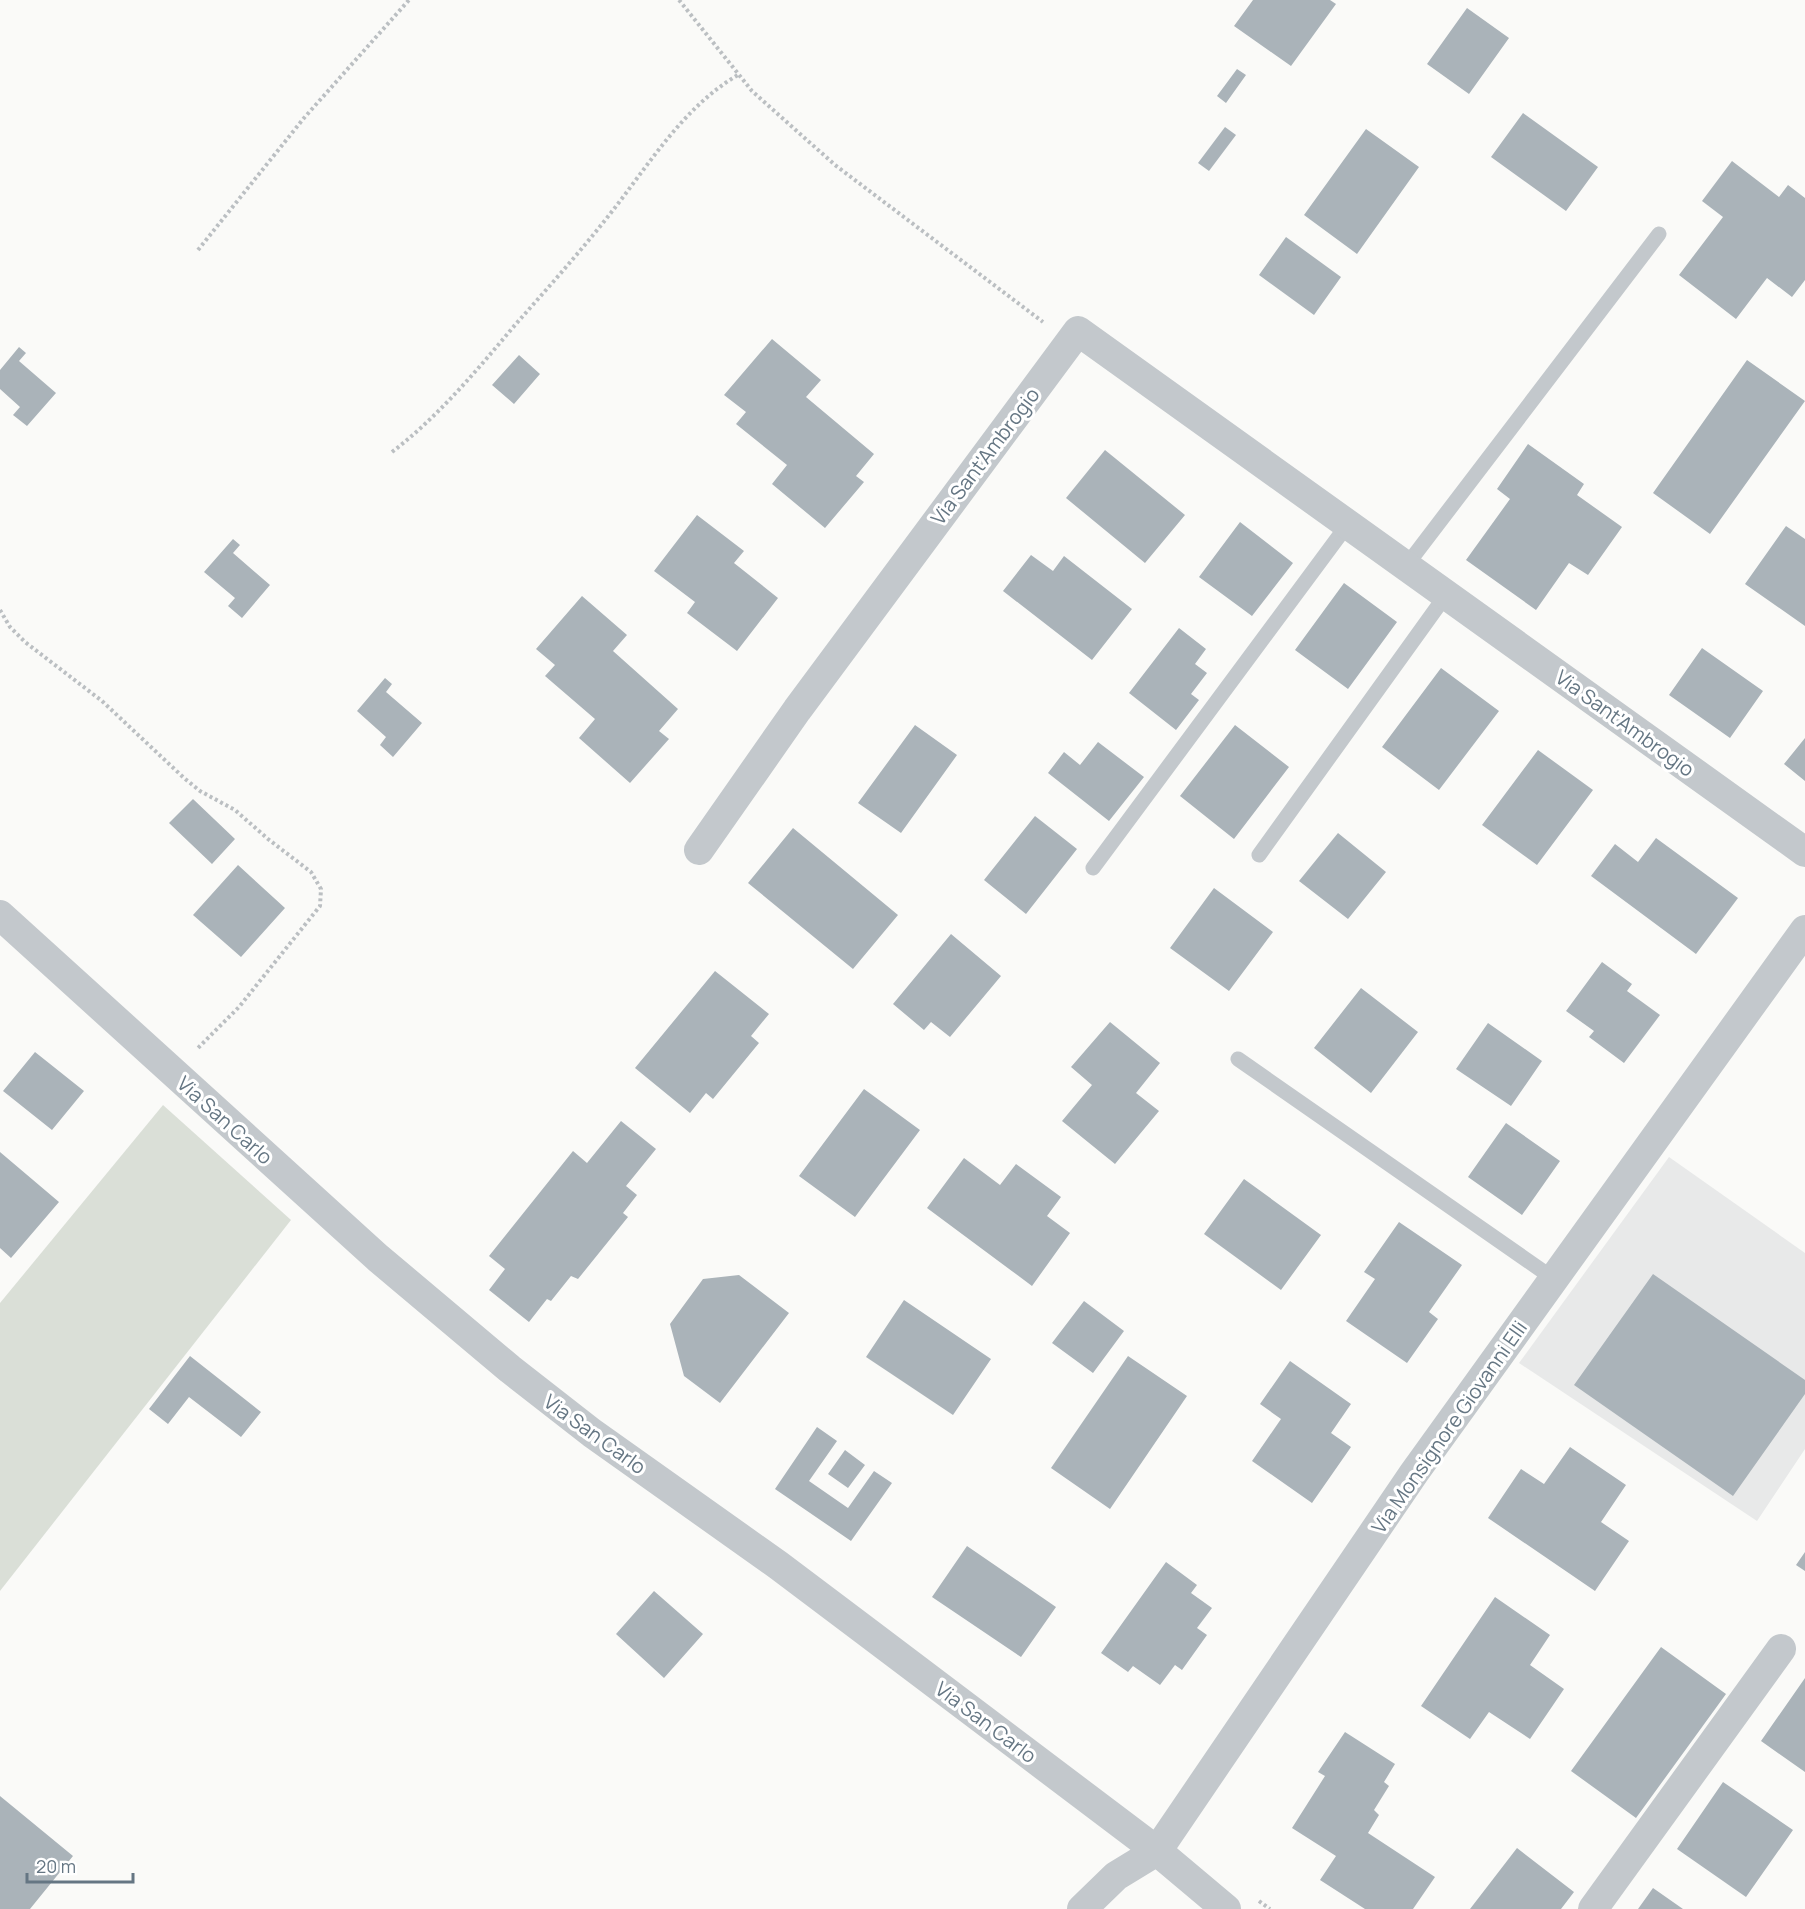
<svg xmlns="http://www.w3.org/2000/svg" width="1805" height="1909" font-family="Manrope,sans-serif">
<rect width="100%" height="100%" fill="#fafaf8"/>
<path fill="#e8e9e9" d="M1669,1157L1805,1253V1449L1757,1521L1519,1363Z"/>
<path fill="#dadfd7" d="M163,1105L291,1220L0,1591V1303Z"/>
<path fill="#aab3b9" d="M1253,0H1330L1336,4L1291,66L1234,26Z
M1467,8L1509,38L1469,94L1427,64Z
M1237,69L1246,75L1226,103L1217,96Z
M1523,113L1598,167L1566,211L1491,157Z
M1225,127L1236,135L1209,171L1198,163Z
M1366,129L1419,167L1357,254L1304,215Z
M1732,161L1779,197L1788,185L1805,198V280L1792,297L1767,278L1736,319L1679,275L1723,217L1702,201Z
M1286,237L1341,277L1314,315L1259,275Z
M772,339L821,380L806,397L874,454L856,476L864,482L825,528L772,484L787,465L736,424L746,412L724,395Z
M19,347L26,353L19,361L56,393L27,426L13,415L20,407L0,389V370Z
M519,355L540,374L514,404L492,385Z
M1747,360L1805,401L1710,534L1653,493Z
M1528,444L1584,484L1577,495L1622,527L1588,575L1569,563L1536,610L1466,560L1510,499L1497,489Z
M1105,450L1185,515L1145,563L1066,498Z
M697,515L744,551L734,563L778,598L737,651L687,613L695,602L654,571Z
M1240,522L1293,563L1252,616L1199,577Z
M1786,526L1805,539V626L1745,584Z
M233,539L240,545L233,553L270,585L242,618L228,606L235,598L204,572Z
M1031,555L1053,571L1064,556L1132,609L1092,660L1003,591Z
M1344,583L1397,622L1348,689L1295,650Z
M582,596L627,635L613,651L678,709L659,731L669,739L630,783L579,738L595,719L545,676L555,665L536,649Z
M1179,628L1206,649L1195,664L1207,673L1191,694L1199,700L1176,730L1129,693Z
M1702,648L1763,691L1730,738L1669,695Z
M1441,668L1499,711L1439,790L1382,747Z
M385,678L392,684L386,692L422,723L393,757L380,745L386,737L357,711Z
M915,725L957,755L901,833L858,803Z
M1235,725L1289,767L1234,839L1180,796Z
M1805,738V781L1784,764Z
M1098,742L1144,777L1109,821L1048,773L1064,752L1080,765Z
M1538,750L1593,790L1537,865L1482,825Z
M193,799L235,839L212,864L169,823Z
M1035,816L1077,849L1026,914L984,880Z
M793,828L898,915L853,969L748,883Z
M1338,833L1386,872L1348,919L1299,881Z
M1656,838L1738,898L1696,954L1591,876L1615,844L1638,862Z
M238,865L285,908L241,957L193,915Z
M1214,888L1273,932L1229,991L1170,948Z
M951,934L1001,976L950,1037L931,1022L924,1030L893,1004Z
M1602,962L1632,984L1627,991L1660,1015L1624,1063L1589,1037L1594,1031L1566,1011Z
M715,971L769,1014L751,1036L759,1043L713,1099L706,1093L690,1113L635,1068Z
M1361,988L1418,1032L1371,1093L1314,1048Z
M1110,1022L1160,1063L1136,1093L1159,1111L1115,1164L1062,1121L1092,1085L1071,1067Z
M1488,1023L1542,1061L1511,1106L1456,1069Z
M35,1052L84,1091L52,1130L3,1091Z
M864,1089L920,1130L855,1217L799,1176Z
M621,1121L656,1149L626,1186L637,1195L623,1213L628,1217L578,1279L571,1276L551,1301L547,1299L529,1322L489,1290L505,1269L489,1256L573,1151L587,1163Z
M1506,1123L1560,1161L1522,1215L1468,1177Z
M0,1152L59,1202L11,1258L0,1248Z
M964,1158L1000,1185L1016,1164L1061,1197L1047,1216L1070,1233L1032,1286L927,1208Z
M1244,1179L1321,1235L1281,1290L1204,1234Z
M1399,1222L1462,1265L1429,1312L1438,1319L1407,1363L1346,1321L1375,1279L1364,1272Z
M1653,1274L1805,1380V1394L1733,1496L1574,1385Z
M739,1275L789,1313L720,1403L684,1376L670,1324L703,1279Z
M904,1300L991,1359L953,1415L866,1357Z
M1084,1301L1124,1331L1093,1373L1052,1343Z
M190,1356L261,1412L241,1437L189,1397L168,1424L149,1409Z
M1128,1356L1187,1396L1110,1509L1051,1468Z
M1290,1361L1351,1404L1331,1433L1351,1447L1312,1503L1252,1461L1281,1419L1260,1404Z
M817,1427L837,1441L809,1481L848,1508L874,1471L892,1483L851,1541L775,1489Z
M1570,1447L1626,1485L1601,1522L1629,1541L1595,1591L1488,1518L1521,1469L1544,1484Z
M845,1450L865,1465L848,1488L828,1474Z
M967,1546L1056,1607L1021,1657L932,1597Z
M1805,1552V1571L1796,1565Z
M1166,1562L1197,1585L1191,1593L1212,1608L1197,1628L1207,1635L1182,1670L1175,1665L1160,1685L1133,1666L1128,1672L1101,1653Z
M654,1591L703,1634L664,1678L616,1634Z
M1495,1597L1550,1635L1530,1665L1564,1689L1530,1739L1489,1712L1470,1739L1421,1706Z
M1661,1647L1726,1694L1636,1818L1571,1771Z
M1805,1678V1772L1761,1741Z
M1345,1732L1395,1764L1384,1782L1389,1786L1374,1810L1379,1815L1368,1833L1435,1877L1413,1909H1365L1320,1880L1336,1856L1292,1828L1325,1776L1318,1772Z
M1723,1782L1793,1830L1746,1897L1677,1849Z
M0,1796L73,1856L30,1909H0Z
M1517,1848L1574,1892L1561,1909H1470Z
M1653,1888L1683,1909H1638Z"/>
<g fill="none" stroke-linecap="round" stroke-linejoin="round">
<path stroke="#bbbfc2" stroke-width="4" stroke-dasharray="3 3" stroke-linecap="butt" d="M679,0L752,91L835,165L1043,322
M198,250L304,118L409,0
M392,452C439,416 477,370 515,325C547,289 580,252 610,214C648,166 684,106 738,75
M0,610L10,627L25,642L102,701L184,778L200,791L235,810L268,839L311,872L321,889L320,906L239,1007L197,1049
M1259,1901L1270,1909"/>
<path stroke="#c3c8cc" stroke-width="15" d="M1406,566L1659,234
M1259,855L1446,595
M1093,868L1348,524
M1238,1059L1554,1279"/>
<path stroke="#c3c8cc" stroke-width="30" d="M699,850L797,710L1078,331L1805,852
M0,915L378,1258L510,1369L592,1433L778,1565L863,1629L1157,1851L1226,1909
M1082,1909L1116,1876L1157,1851L1414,1473L1805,930
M1593,1909L1781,1649"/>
</g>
<g text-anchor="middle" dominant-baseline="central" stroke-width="6" stroke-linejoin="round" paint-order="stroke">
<g font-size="20" fill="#657683" stroke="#fff">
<text transform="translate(985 456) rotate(-53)">Via Sant'Ambrogio</text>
<text transform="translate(1625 723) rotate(36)">Via Sant'Ambrogio</text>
<text transform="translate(225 1120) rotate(42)">Via San Carlo</text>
<text transform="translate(1449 1427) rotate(-55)">Via Monsignore Giovanni Elli</text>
<text transform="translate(595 1434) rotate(36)">Via San Carlo</text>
<text transform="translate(986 1722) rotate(37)">Via San Carlo</text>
</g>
</g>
<path d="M27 1873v9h106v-9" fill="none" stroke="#657683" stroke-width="3"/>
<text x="36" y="1873" font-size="18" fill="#657683" stroke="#ffffff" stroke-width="4.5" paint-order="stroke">20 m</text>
</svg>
